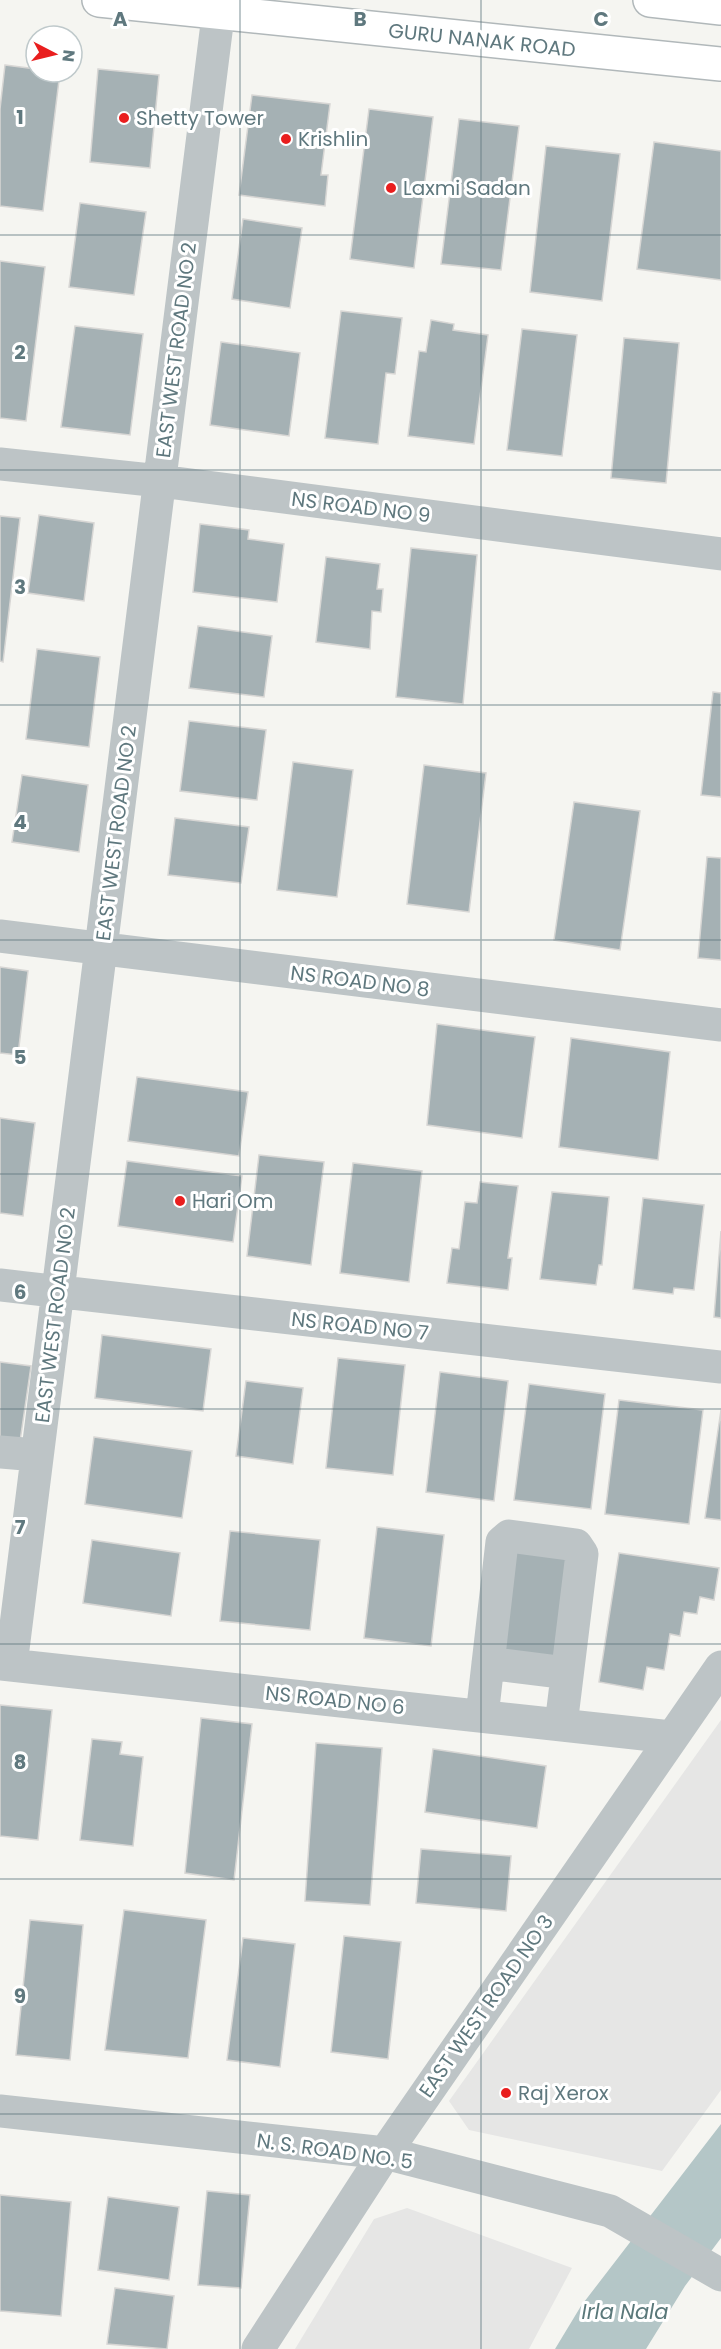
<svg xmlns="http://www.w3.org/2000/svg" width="721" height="2349" font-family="Poppins,sans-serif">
<rect width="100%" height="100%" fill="#f5f5f1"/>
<path fill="#e6e6e5" d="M721,1720V2090L662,2171L469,2130L449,2101Z
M407,2208L572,2268L529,2349H295L374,2219Z"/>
<path fill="#b4c6c7" d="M721,2124V2238L685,2286L646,2349H555L581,2306Z"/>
<path fill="#a5b1b4" stroke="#d7d6d4" stroke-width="1.5" d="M5,65L36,69V72H60L43,211L0,206V109Z
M98,69L159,75L150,168L90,162Z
M252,95L330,104L321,175H328L325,206L239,195Z
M369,109L433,117L414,268L350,259Z
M459,119L519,126L501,270L441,264Z
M654,142L721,151V280L637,269Z
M546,146L620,154L602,301L530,292Z
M80,203L146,212L134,295L69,287Z
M243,219L302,228L290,308L232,299Z
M0,261L45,267L26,421L0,418Z
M341,311L402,318L395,374L386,373L378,444L325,438Z
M431,320L454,324L453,330L488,335L474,444L408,436L419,351L426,352Z
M75,326L143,334L130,435L61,427Z
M522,329L577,335L562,456L507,450Z
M624,338L679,343L666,483L611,478Z
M221,342L300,353L289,436L210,425Z
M39,515L94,523L84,601L28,593Z
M0,516L20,518L3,662L0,661Z
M200,524L249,530L248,539L284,544L277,602L193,592Z
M411,548L477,555L463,704L396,697Z
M326,557L380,564L377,589H383L381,612L372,611L370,649L316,642Z
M198,626L272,636L264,697L189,688Z
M37,649L100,657L89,747L26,739Z
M713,692L721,693V797L701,795Z
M189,721L266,730L257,800L180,791Z
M293,762L353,770L337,897L277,890Z
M424,765L486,773L469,912L407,904Z
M22,775L88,785L79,852L12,842Z
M574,802L640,811L620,950L554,940Z
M175,818L249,827L241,883L168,875Z
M707,857L721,858V960L698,958Z
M0,967L28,971L18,1055L0,1053Z
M437,1024L535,1037L522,1138L427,1125Z
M571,1038L670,1052L658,1160L559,1147Z
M137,1077L248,1092L239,1156L128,1141Z
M0,1118L35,1123L23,1216L0,1213Z
M259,1155L324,1162L311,1265L247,1256Z
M127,1161L242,1176L233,1242L118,1226Z
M353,1163L422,1171L409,1282L340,1273Z
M480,1182L518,1186L508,1258H512L508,1290L447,1283L452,1248L459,1249L465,1202L477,1203Z
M552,1192L609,1197L602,1265H599L596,1285L540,1279Z
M643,1198L704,1205L694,1290L674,1288L673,1294L633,1289Z
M721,1231V1318L714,1317Z
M102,1335L211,1349L203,1411L95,1398Z
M338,1358L405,1365L393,1475L326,1468Z
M0,1362L31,1366L19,1448L0,1445Z
M440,1372L508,1381L494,1501L426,1492Z
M246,1381L303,1388L293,1464L236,1456Z
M529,1384L605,1394L591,1509L514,1500Z
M619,1400L703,1410L689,1524L605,1514Z
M721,1410V1520L705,1518Z
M94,1437L192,1451L182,1518L85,1504Z
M377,1527L444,1535L431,1646L364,1638Z
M230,1531L320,1540L310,1630L220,1621Z
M92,1540L180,1553L171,1616L83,1603Z
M505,1544L573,1554L559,1662L493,1653Z
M619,1553L719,1568L714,1600L700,1597L697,1614L684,1612L680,1636L670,1634L664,1670L647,1667L643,1690L599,1682Z
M0,1705L52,1710L38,1840L0,1836Z
M201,1718L252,1724L234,1880L185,1873Z
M92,1739L122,1742L120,1754L143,1757L133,1846L80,1840Z
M316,1743L382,1748L370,1905L305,1901Z
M433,1749L546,1766L537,1828L425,1812Z
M421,1849L511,1856L506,1911L416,1903Z
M124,1910L206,1920L188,2058L105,2050Z
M30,1920L83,1925L70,2060L16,2055Z
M344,1936L401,1942L388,2059L331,2052Z
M243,1938L295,1944L280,2067L227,2060Z
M207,2191L250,2195L241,2288L198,2285Z
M0,2195L71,2202L61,2316L0,2311Z
M108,2197L179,2207L169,2280L98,2270Z
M115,2288L174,2296L167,2349L107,2344Z"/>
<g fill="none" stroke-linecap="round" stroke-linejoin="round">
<g stroke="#b1b8ba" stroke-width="36">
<path id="major" d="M99,0L721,64
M650,0L721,8"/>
</g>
<path stroke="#bdc4c6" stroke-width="33" d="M0,464L160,481L721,554
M0,936L721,1025
M0,1285L721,1367
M0,1452L37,1455
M488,1663L567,1673
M0,1664L671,1737
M11,1665L220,0
M482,1716L502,1542L509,1536L576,1545L582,1554L561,1725
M0,2111L385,2153L610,2211L721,2275
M258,2349L385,2153L721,1667"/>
<use href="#major" stroke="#fff" stroke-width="33"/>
</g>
<path fill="none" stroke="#5f787e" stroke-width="1.5" stroke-opacity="0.55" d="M240,0V2349M481,0V2349M0,235H721M0,470H721M0,705H721M0,940H721M0,1174H721M0,1409H721M0,1644H721M0,1879H721M0,2114H721"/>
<g fill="#e91e1e" stroke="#fff" stroke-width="2">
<circle cx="124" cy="118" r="6"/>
<circle cx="286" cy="139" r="6"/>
<circle cx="391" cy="188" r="6"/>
<circle cx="180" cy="1201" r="6"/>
<circle cx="506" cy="2093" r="6"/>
</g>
<g text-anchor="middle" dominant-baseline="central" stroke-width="6" stroke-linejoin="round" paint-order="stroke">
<g font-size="20" fill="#5f787e" stroke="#fff">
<text transform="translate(482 40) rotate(6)">GURU NANAK ROAD</text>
<text transform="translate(176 350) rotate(-83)">EAST WEST ROAD NO 2</text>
<text transform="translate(361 507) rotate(7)">NS ROAD NO 9</text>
<text transform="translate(116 833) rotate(-83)">EAST WEST ROAD NO 2</text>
<text transform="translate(360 981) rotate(7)">NS ROAD NO 8</text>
<text transform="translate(55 1315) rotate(-83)">EAST WEST ROAD NO 2</text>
<text transform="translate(360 1326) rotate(6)">NS ROAD NO 7</text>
<text transform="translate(335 1700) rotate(6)">NS ROAD NO 6</text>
<text transform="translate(486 2006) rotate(-55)">EAST WEST ROAD NO 3</text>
<text transform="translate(335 2151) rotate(8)">N. S. ROAD NO. 5</text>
</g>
<g font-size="20" fill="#5f787e" stroke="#fff" text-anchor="start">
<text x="136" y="118">Shetty Tower</text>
<text x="298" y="139">Krishlin</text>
<text x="403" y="188">Laxmi Sadan</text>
<text x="192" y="1201">Hari Om</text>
<text x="518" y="2093">Raj Xerox</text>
</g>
<g font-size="21" font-style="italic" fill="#5a787a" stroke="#fff">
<text x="625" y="2311">Irla Nala</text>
</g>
</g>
<g font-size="20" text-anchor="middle" font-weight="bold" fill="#5f787e" stroke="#fff" stroke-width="6" stroke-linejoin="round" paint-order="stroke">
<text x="120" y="26">A</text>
<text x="360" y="26">B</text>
<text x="601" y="26">C</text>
<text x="20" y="124">1</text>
<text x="20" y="359">2</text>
<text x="20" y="594">3</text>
<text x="20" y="829">4</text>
<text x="20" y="1064">5</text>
<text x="20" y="1299">6</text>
<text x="20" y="1534">7</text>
<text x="20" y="1769">8</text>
<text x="20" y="2003">9</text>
</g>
<g transform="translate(54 54) rotate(97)"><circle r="28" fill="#ffffff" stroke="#bfc9cb" stroke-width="1.5"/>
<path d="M0-4.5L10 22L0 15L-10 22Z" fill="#e91e1e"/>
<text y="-9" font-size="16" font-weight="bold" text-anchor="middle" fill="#5f787e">N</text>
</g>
</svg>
